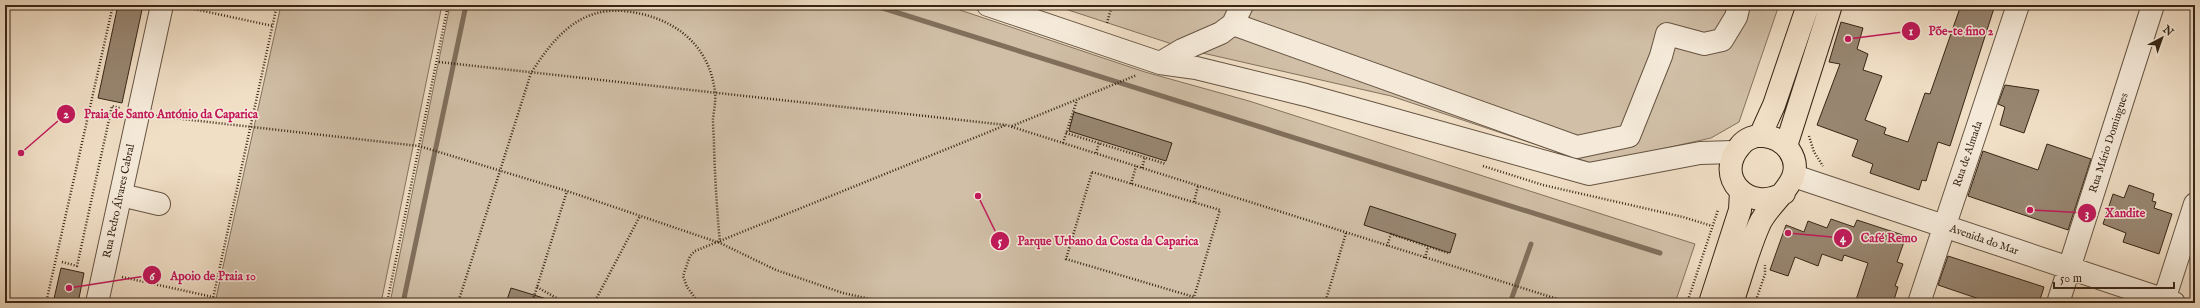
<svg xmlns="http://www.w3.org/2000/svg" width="2200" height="308" font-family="'IM FELL English',serif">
<rect width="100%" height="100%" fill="#f0dec5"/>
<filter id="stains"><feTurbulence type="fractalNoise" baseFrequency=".005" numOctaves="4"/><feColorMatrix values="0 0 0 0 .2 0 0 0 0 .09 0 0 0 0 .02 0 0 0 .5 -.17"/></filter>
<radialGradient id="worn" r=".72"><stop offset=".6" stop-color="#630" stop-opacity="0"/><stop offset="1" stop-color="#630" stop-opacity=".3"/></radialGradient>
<path fill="#d1bfa7" stroke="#84725e" d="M281,5H442L381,303H215Z
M450,5H945L1145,72L1249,101L1695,244L1675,303H390Z
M1053,5H1779L1739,122L1711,138L1594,164L1391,96L1207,54L1182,50L1172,44Z"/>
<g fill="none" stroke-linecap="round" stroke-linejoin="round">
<path stroke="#816f5c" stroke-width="5" d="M873,5L1660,253
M403,303L466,5
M1510,303L1531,244"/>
</g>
<path fill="#988671" stroke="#382616" d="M118,5H143L122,103L98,98Z
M1961,5H1995L1950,146L1938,142L1926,181L1922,180L1919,190L1870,173L1873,164L1852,156L1858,140L1817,125L1840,64L1829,62L1841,22L1863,28L1857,49L1868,54L1863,70L1882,76L1865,120L1886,128L1884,134L1908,142L1925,93L1930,94Z
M2005,85L2039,90L2024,133L2000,125L2005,107L1998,104Z
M1074,112L1172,143L1166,161L1069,131Z
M2047,144L2091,159L2068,230L1968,196L1983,151L2038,170Z
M2129,185L2154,194L2152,201L2156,202L2154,208L2172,214L2159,254L2123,242L2126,233L2103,224L2113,194L2124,198Z
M1370,206L1456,234L1450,253L1364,225Z
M1831,219L1854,227L1857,220L1906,236L1897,262L1903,264L1895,286L1898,287L1893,303H1855L1868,263L1844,255L1842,261L1822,254L1818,266L1795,257L1788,276L1770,270L1786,225L1804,232L1808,221L1827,228Z
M1948,256L2044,287L2039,303H1991L1938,285Z
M61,268L84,273L78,303H53Z
M511,288L550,300L549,303H506Z"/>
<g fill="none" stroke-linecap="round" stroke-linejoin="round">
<g stroke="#665442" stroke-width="24">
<path id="minor" d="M988,5L1160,63L1196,68L1306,95L1589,174L1700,153L1734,152
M1233,24L1577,147L1629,136L1661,56L1667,34L1704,44L1722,40L1736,17L1739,5
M1160,63L1182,50L1221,33L1233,24L1242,5
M1794,176L2174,303
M121,195L159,204
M97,303L162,5
M1919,303L2018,5
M2058,303L2153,5
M2163,303L2195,204"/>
</g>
<g stroke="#382616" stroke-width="24">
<path id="major" d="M1760,136L1774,105L1808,5
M1786,146L1831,5
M1710,303L1740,210L1741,191
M1732,303C1741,277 1748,250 1759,225C1769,200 1810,180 1789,150C1783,142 1775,137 1764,136C1755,135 1745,139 1740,146C1713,177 1749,214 1784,193"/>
</g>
<path stroke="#382616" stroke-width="2.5" stroke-dasharray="1 2" stroke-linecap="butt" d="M963,5L970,7
M180,6L273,26
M1107,23L1112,5
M439,62L1006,125L1570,303
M156,116L419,146L567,191L720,243L776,270L843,293L888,303
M1012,126L1137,75
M1066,133L1166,164
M1809,136L1814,152L1823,166
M1063,143L1077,100
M1096,153L1099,143
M1483,166L1543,185L1683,217L1712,226
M1142,168L1145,157
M1092,172L1220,210L1194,297L1066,259Z
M1131,184L1136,166
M1194,202L1198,186
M1387,246L1391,234L1448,253
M1425,258L1428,247
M62,262L77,266L112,106L120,108
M122,277L213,297
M537,287L565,303
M46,303L113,5
M212,303L277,5
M387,303L448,5
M458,303L531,73C553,39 578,7 624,11C671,16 709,42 715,92C716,101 714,110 713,119C713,128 714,137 714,146C715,179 717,211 720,243
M532,303L567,191
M594,303L640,216
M699,303L687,287L683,276L690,256L695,251L1006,125
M1325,303L1346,233
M1687,303L1718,210
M1755,303L1765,274V265"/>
<use href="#minor" stroke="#f5ead9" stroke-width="22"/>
<use href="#major" stroke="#f0dec5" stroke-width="22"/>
</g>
<g text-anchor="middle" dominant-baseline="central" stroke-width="3" stroke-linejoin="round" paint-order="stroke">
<g font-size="11" fill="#382616" stroke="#f5ead9">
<text transform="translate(2109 143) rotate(-72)">Rua Mário Domingues</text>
<text transform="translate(1968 154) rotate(-71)">Rua de Almada</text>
<text transform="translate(119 201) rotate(-78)">Rua Pedro Álvares Cabral</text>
<text transform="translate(1984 240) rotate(19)">Avenida do Mar</text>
</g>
</g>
<path fill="none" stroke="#c2185b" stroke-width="1.5" d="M1848 39L1911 31M21 153L66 114M2030 210L2087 213M1788 233L1843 238M978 196L1000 241M69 288L152 275"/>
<g fill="#c2185b" stroke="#f5ead9" stroke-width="1.5">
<circle cx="1848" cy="39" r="4"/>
<circle cx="21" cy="153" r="4"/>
<circle cx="2030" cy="210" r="4"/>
<circle cx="1788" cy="233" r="4"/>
<circle cx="978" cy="196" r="4"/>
<circle cx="69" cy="288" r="4"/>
<circle cx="1911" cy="31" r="10"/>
<circle cx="66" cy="114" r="10"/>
<circle cx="2087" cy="213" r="10"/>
<circle cx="1843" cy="238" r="10"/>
<circle cx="1000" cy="241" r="10"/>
<circle cx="152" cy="275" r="10"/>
</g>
<g font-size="12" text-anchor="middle" font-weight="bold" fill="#fff">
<text x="1911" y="35">1</text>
<text x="66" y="118">2</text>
<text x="2087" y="217">3</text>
<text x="1843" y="242">4</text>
<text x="1000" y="245">5</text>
<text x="152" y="280">6</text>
</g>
<g font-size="12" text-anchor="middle" font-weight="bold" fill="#c2185b" stroke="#f5ead9" stroke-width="3" stroke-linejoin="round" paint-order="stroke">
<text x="1961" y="35">Põe-te fino 2</text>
<text x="171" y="118">Praia de Santo António da Caparica</text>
<text x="2125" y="217">Xandite</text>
<text x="1889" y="242">Café Remo</text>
<text x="1108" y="245">Parque Urbano da Costa da Caparica</text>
<text x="213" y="280">Apoio de Praia 10</text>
</g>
<rect width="2200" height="308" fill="none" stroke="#f0dec5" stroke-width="20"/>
<rect x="6" y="6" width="2188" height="296" fill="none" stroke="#382616" stroke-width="2"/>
<rect x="10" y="10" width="2180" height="288" fill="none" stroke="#382616"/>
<g transform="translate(2162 38) rotate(41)" stroke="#f5ead9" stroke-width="3" paint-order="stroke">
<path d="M0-3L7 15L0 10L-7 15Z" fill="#382616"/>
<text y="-6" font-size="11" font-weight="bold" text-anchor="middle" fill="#382616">N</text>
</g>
<path d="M2054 282v6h120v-6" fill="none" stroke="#382616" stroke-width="2"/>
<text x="2060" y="282" font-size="12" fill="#382616" stroke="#f5ead9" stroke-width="3" paint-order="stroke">50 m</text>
<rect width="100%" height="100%" filter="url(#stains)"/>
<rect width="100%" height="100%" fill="url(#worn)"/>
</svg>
